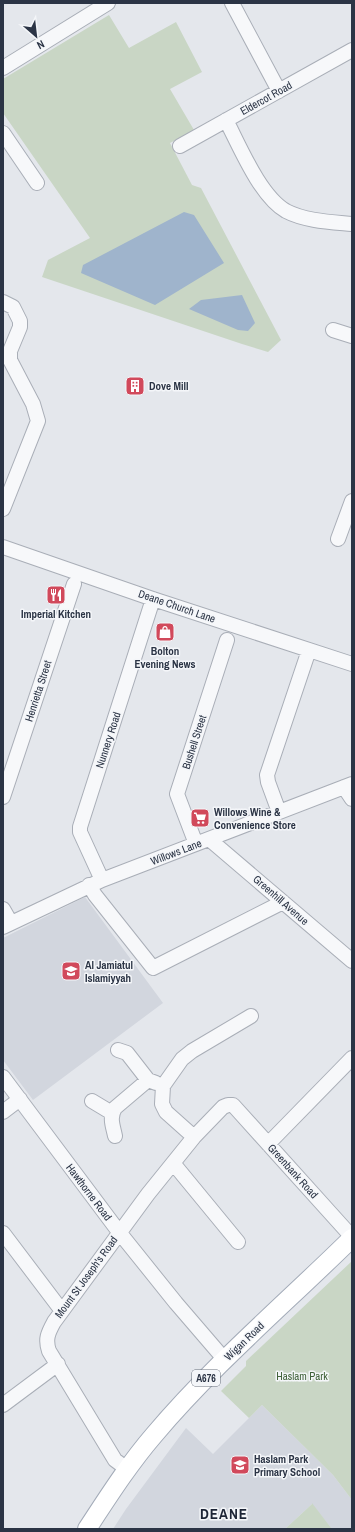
<svg xmlns="http://www.w3.org/2000/svg" width="355" height="1532" font-family="'Archivo Narrow',sans-serif">
<rect width="100%" height="100%" fill="#e4e7ec"/>
<path fill="#d2d6de" d="M85,897L163,1003L33,1100L3,1060V938Z
M262,1405L333,1475L352,1500V1529H332L312,1504L285,1529H113L126,1509L186,1428L213,1454Z"/>
<path fill="#c9d6c5" d="M109,15L129,48L176,22L202,72L170,89L194,130L170,143L192,185L201,188L281,340L268,352L242,344L42,277L48,260L90,238L3,113V79Z
M352,1261V1500L333,1475L262,1405L249,1418L221,1391L246,1366V1361Z
M312,1503L332,1529H285L312,1504Z"/>
<path fill="#9fb4cc" d="M184,212L194,215L224,263L155,305L81,273L83,265Z
M242,295L255,323L248,331L238,330L189,309L201,300Z"/>
<g fill="none" stroke-linecap="round" stroke-linejoin="round">
<g stroke="#a9aeb7" stroke-width="16">
<path id="minor" d="M232,3L279,91
M3,68L108,3
M226,120C240,147 260,196 286,211C305,221 331,222 352,224
M3,133L37,183
M180,146L352,50
M3,302L13,307L20,321V327L10,351V360L33,404L38,421L3,509
M333,330L352,336
M338,539L352,501
M3,547L153,599L352,664
M344,787L352,799
M3,797L74,584
M279,812L268,782L267,775L309,650
M209,839L352,961
M196,844L177,794L227,640
M102,880L80,832V827L153,599
M89,885L95,895L153,968L283,902
M3,909L11,923
M3,927L102,880L352,784
M118,1050L127,1053L148,1080L156,1083
M3,1077L119,1232L176,1303L225,1360
M92,1101L112,1113
M3,1112L20,1099
M115,1136C113,1126 109,1118 115,1108L148,1080
M194,1137L166,1112L162,1104L163,1086L182,1059L192,1051L251,1016
M268,1144L352,1058
M173,1163L238,1242
M3,1233L62,1311
M3,1405L58,1364
M127,1469L115,1460L49,1351C45,1339 48,1333 54,1322L148,1194L194,1137L223,1107L228,1105H233L352,1237"/>
</g>
<g stroke="#a3abb8" stroke-width="20">
<path id="major" d="M87,1529C108,1497 129,1464 154,1435C214,1364 286,1303 352,1238"/>
</g>
<use href="#minor" stroke="#f7f8fa" stroke-width="14"/>
<use href="#major" stroke="#fff" stroke-width="18"/>
</g>
<defs>
<g id="building-square" transform="scale(1)"><rect x="-9" y="-9" width="18" height="18" rx="4" fill="#d1495b" stroke="#f4f6f9"/><path d="M-4-6H4V6H1V3H-1V6H-4ZM-2.5-4.3h1.7v1.8h-1.7ZM.8-4.3h1.7v1.8H.8ZM-2.5-1h1.7V.8h-1.7ZM.8-1h1.7V.8H.8Z" fill="#fff"/></g>
<g id="restaurant-square" transform="scale(1)"><rect x="-9" y="-9" width="18" height="18" rx="4" fill="#d1495b" stroke="#f4f6f9"/><path d="M-5-6h1v4h1v-4h1v4h1v-4h1v5L-1.5 .5V6h-2V.5L-5-1ZM5-6V6H3V1.5H1.5Q1.5-4 5-6Z" fill="#fff"/></g>
<g id="shop-square" transform="scale(1)"><rect x="-9" y="-9" width="18" height="18" rx="4" fill="#d1495b" stroke="#f4f6f9"/><path d="M-5-2.5h2.3a2.7 3.5 0 0 1 5.4 0H5L5.5 6h-11ZM-1.5-2.5h3a1.5 2.3 0 0 0-3 0Z" fill="#fff"/></g>
<g id="supermarket-square" transform="scale(1)"><rect x="-9" y="-9" width="18" height="18" rx="4" fill="#d1495b" stroke="#f4f6f9"/><path d="M-6-5.5h2.5l.6 2H6L4.5 2H-2.5L-4.4-4H-6ZM-1.5 3.2a1.3 1.3 0 1 0 .1 0ZM3 3.2a1.3 1.3 0 1 0 .1 0Z" fill="#fff"/></g>
<g id="school-square" transform="scale(1)"><rect x="-9" y="-9" width="18" height="18" rx="4" fill="#d1495b" stroke="#f4f6f9"/><path d="M0-5L7-2L0 1L-7-2ZM-4 1L0 2.5L4 1V4Q0 6-4 4Z" fill="#fff"/></g>
</defs>
<g fill-rule="evenodd">
<use href="#building-square" x="135" y="386"/>
<use href="#restaurant-square" x="56" y="595"/>
<use href="#shop-square" x="165" y="632"/>
<use href="#supermarket-square" x="200" y="818"/>
<use href="#school-square" x="71" y="971"/>
<use href="#school-square" x="240" y="1465"/>
</g>
<g text-anchor="middle" dominant-baseline="central" stroke-width="3" stroke-linejoin="round" paint-order="stroke">
<rect fill="#f4f6f9" stroke="#676e7b" stroke-width="1" x="192" y="1370" width="28" height="16" rx="3"/>
<g font-size="10" font-weight="bold" fill="#2b3445">
<text x="206" y="1378">A676</text>
</g>
<g font-size="11" fill="#2b3445" stroke="#f4f6f9">
<text transform="translate(266 98) rotate(-29)">Eldercot Road</text>
<text transform="translate(177 606) rotate(19)">Deane Church Lane</text>
<text transform="translate(38 691) rotate(-72)">Henrietta Street</text>
<text transform="translate(108 740) rotate(-72)">Nunnery Road</text>
<text transform="translate(194 742) rotate(-72)">Bushell Street</text>
<text transform="translate(176 852) rotate(-21)">Willows Lane</text>
<text transform="translate(281 900) rotate(41)">Greenhill Avenue</text>
<text transform="translate(293 1171) rotate(48)">Greenbank Road</text>
<text transform="translate(89 1192) rotate(53)">Hawthorne Road</text>
<text transform="translate(86 1277) rotate(-54)">Mount St Joseph's Road</text>
<text transform="translate(244 1341) rotate(-44)">Wigan Road</text>
</g>
<g font-size="11" font-weight="bold" fill="#2b3445" stroke="#f4f6f9" text-anchor="start">
<text x="149" y="386">Dove Mill</text>
<text x="56" y="614" text-anchor="middle">Imperial Kitchen</text>
<text x="165" y="651" text-anchor="middle">Bolton<tspan x="165" dy="13">Evening News</tspan></text>
<text x="214" y="812">Willows Wine &amp;<tspan x="214" dy="13">Convenience Store</tspan></text>
<text x="85" y="965">Al Jamiatul<tspan x="85" dy="13">Islamiyyah</tspan></text>
<text x="254" y="1459">Haslam Park<tspan x="254" dy="13">Primary School</tspan></text>
</g>
<g font-size="11" fill="#3f6138" stroke="#f4f6f9">
<text x="302" y="1376">Haslam Park</text>
</g>
<g font-size="15" font-weight="bold" letter-spacing="1" fill="#1d2536" stroke="#f4f6f9">
<text x="224" y="1513">DEANE</text>
</g>
</g>
<rect width="355" height="1532" fill="none" stroke="#2b3445" stroke-width="8"/>
<g transform="translate(36 36) rotate(152)" stroke="#f4f6f9" stroke-width="3" paint-order="stroke">
<path d="M0-3L7 15L0 10L-7 15Z" fill="#2b3445"/>
<text y="-6" font-size="11" font-weight="bold" text-anchor="middle" fill="#2b3445">N</text>
</g>
</svg>
